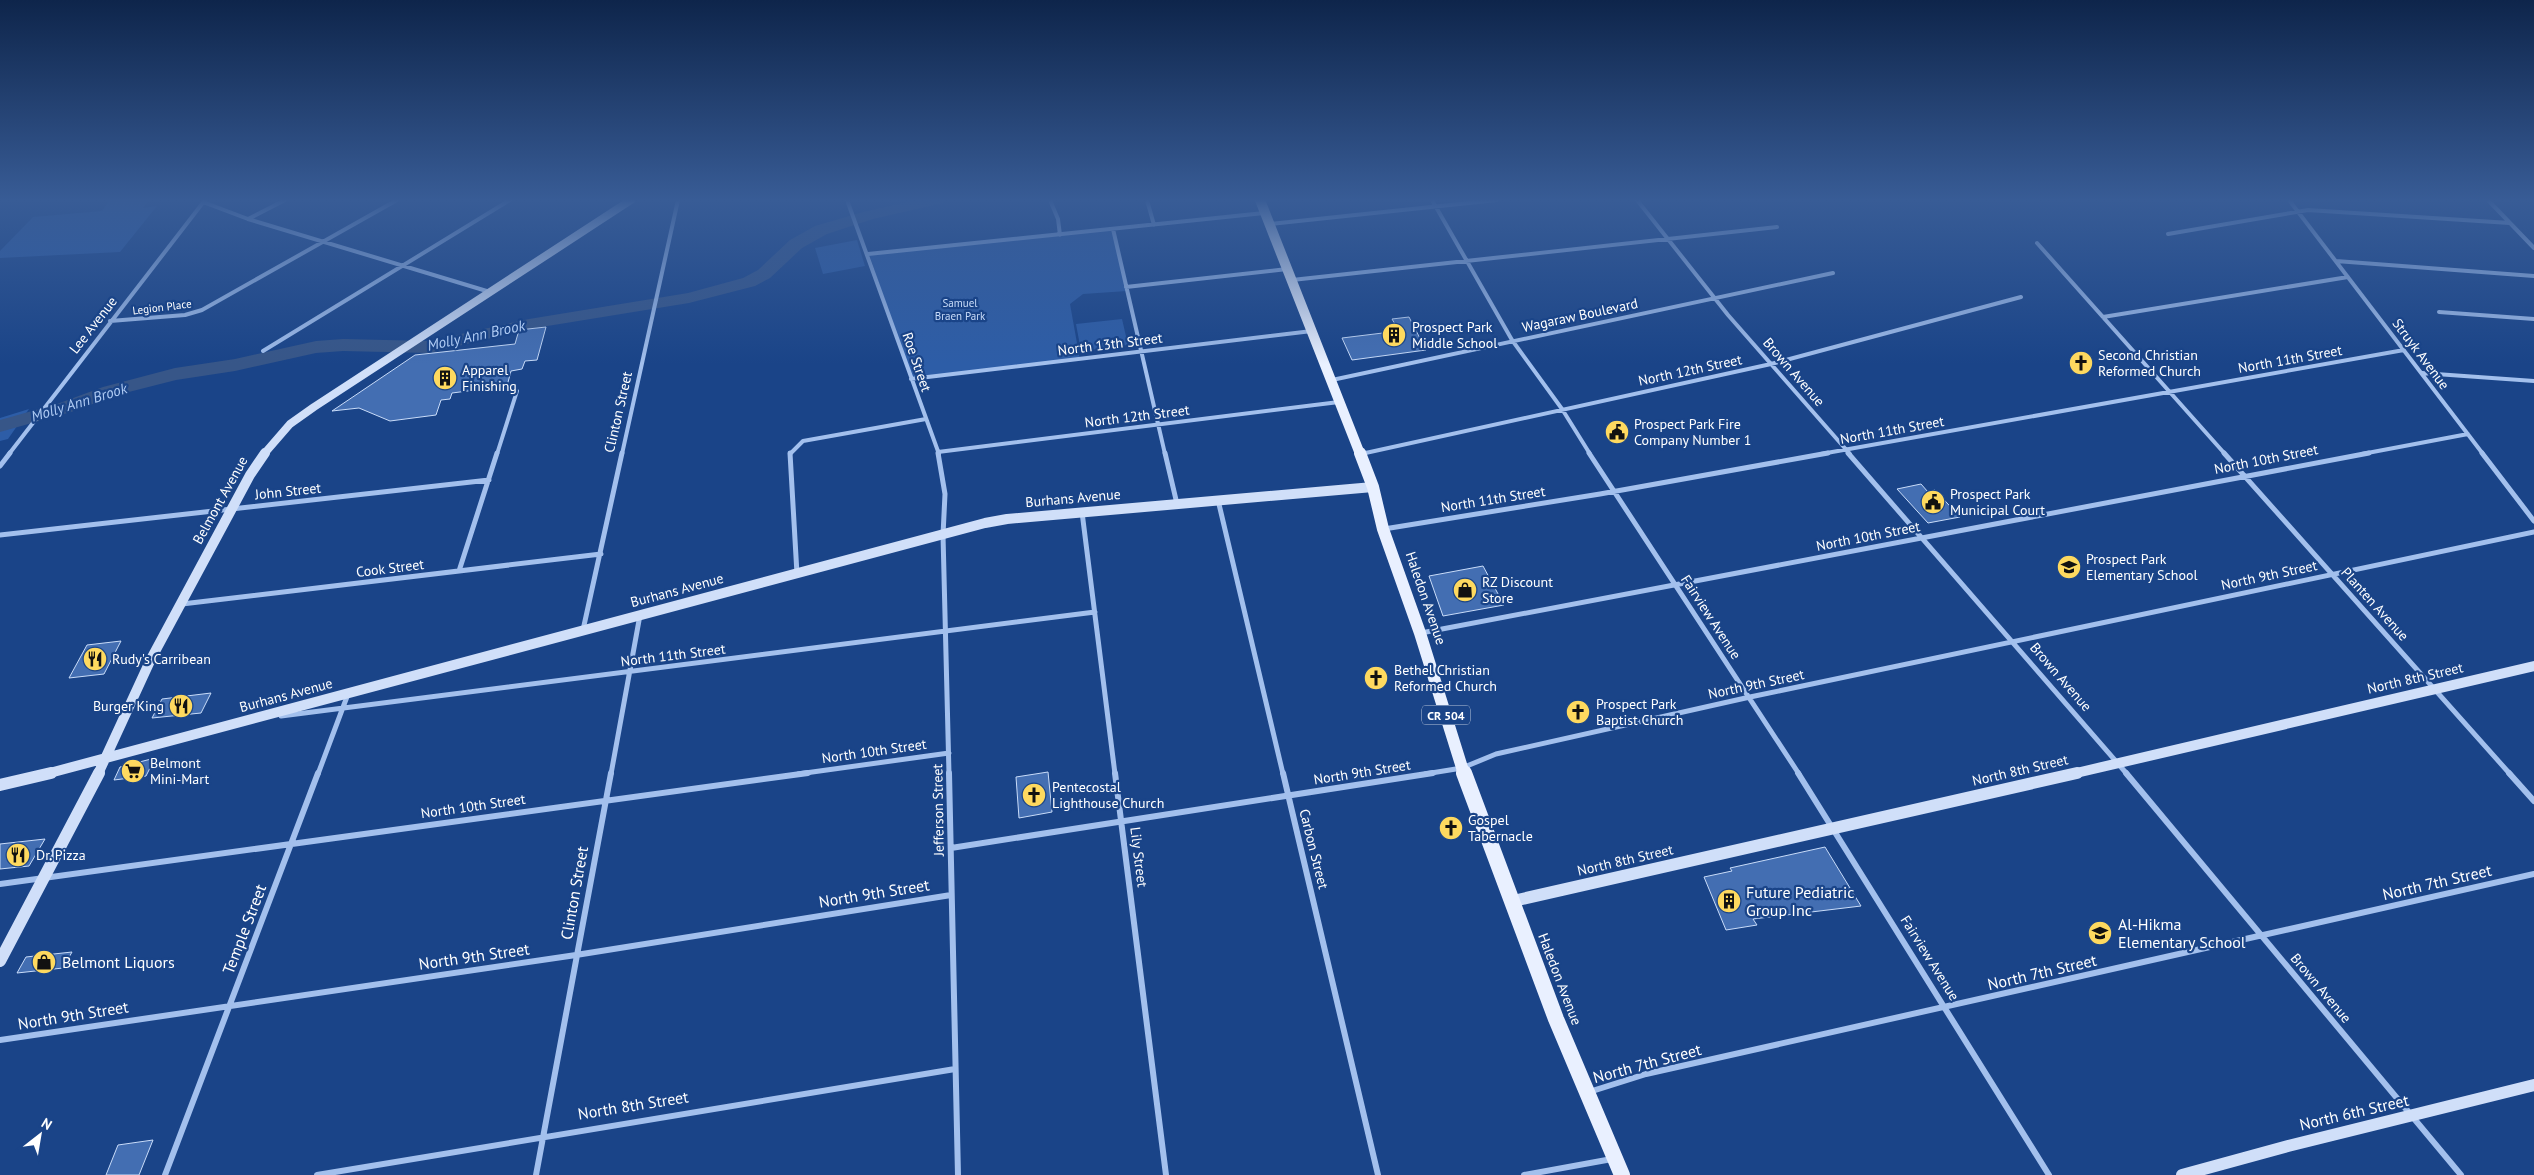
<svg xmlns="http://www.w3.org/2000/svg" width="2534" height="1175" font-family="'PT Sans',sans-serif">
<rect width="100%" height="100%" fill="#1a4488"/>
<path fill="#2d5da7" d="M110,200H149L143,208L157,206L120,252L0,258V251L33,217L102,211Z
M1114,229L1127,291L1083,294L1070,304L1080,360L912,380L869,254Z
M857,240L865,266L823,274L815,248Z
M1122,319L1128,345L1081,351L1076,324Z
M29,409L8,439L0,441V418Z"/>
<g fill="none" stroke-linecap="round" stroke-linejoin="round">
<path fill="#375688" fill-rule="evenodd" d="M916,200H945L943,203L873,219L827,234L802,248L770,278L755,286L689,303L529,329L429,353L343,351L316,353L235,371L176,380L117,395L71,412L0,432V420L57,404L103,387L175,368L235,359L316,341L343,339L429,341L529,319L688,293L743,278L758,270L790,240L815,226L863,212Z"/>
</g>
<path fill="#436eb2" stroke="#c9dcf9" d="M1409,317L1426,350L1352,360L1342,338L1399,331L1392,319Z
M546,327L537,360L525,361L522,369L511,371L507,386L452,393L450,399L441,400L436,415L390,421L359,408L332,411L415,355L515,344L519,330Z
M1921,484L1928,492L1935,490L1960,517L1928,523L1897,489Z
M1483,566L1504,605L1443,616L1429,576Z
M121,641L104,674L69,678L87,645Z
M211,693L201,713L152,718L162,699Z
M155,758L146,776L114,780L120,767Z
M1048,772L1052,812L1019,818L1016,777Z
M45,839L29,866L0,869V844Z
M1825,847L1861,906L1753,919L1757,925L1726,930L1704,877L1732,871L1730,868Z
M72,952L63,968L17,973L26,957Z
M153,1140L139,1175H106L118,1145Z"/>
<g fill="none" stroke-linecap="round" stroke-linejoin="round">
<path stroke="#a3c0ed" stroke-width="4" d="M847,200L939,454
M1050,200L1058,219L1060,235
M1147,200L1154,225
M1432,200L1512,340L1562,409L1590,454
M1637,200L1728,315L1850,454
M2289,200L2483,454
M2488,200L2534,248
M203,202L248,219L490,292
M248,219L285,200
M1270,224L1497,200
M1113,229L1165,454
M2168,234L2308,210L2510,223
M2037,243L2225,454
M868,254L1264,213
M2336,261L2534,276
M1292,280L1777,227
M1126,287L1287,269
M2439,312L2534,319
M2103,317L2348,277
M110,321L185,315L202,310L397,200
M263,351L510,200
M2422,373L2534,381
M911,379L1312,331
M1332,380L1833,273
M938,452L1339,402
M9,454L205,200
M497,454L517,391
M622,454L678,200
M790,454L803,441L926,419
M1361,454L1771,364L2021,297
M1821,454L2404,350
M2362,454L2468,434"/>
<path stroke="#a3c0ed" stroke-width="5" d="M790,453L797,574
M938,453L945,494L943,535L949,774
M1165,453L1177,504
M1589,453L1799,774
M1848,453L2127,774
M2224,453L2510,774
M2482,453L2534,521
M1361,454L1365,453
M0,466L10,453
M1218,500L1283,774
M1082,512L1115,774
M1384,529L1600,494L1828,453
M0,535L489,480
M459,571L497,453
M182,604L601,554
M583,630L622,453
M1421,633L2369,453
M281,716L1095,612
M318,774L348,694
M611,774L640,615
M798,774L949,753
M1425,774L1462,768L1496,754L1750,697L2534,532"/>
<path stroke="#a3c0ed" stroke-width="6" d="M949,773L958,1175
M1115,773L1166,1175
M1283,773L1378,1175
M1798,773L2049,1175
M2126,773L2461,1175
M2509,773L2534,801
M951,848L1433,773
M0,884L808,773
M0,1040L576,955L951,895
M1589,1092L1646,1074L2534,874
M165,1175L318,773
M317,1175L955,1069
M536,1175L611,773
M1524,1175L1612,1159"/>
<path stroke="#d0dff9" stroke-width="8" d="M264,454L290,424L314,407L631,200"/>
<path stroke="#d0dff9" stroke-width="10" d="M46,774L985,523L1007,519L1373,487
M98,774L151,659L250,475L265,453
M2072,774L2534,666"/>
<path stroke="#d0dff9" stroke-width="12" d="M0,785L51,773
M1513,901L2077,773
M0,961L99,773
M2182,1175L2288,1146L2534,1085"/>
<path stroke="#e9f0ff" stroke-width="10" d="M1260,200L1360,454"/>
<path stroke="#e9f0ff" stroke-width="12" d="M1360,453L1373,487L1383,529L1420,633L1464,774"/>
<path stroke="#e9f0ff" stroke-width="16" d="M1464,773L1556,1019L1622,1175"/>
</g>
<linearGradient id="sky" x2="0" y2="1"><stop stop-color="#0e254b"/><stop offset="0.55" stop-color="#385c96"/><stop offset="1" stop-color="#385c96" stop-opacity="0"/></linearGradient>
<rect width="2534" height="364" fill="url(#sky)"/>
<defs>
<g id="building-disc" transform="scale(1.25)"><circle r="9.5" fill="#fed95f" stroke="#1a4488"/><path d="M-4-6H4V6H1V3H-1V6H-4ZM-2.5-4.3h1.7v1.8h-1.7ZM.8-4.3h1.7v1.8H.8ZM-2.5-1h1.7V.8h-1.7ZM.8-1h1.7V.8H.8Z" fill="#111"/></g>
<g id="church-disc" transform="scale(1.25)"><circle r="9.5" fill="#fed95f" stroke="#1a4488"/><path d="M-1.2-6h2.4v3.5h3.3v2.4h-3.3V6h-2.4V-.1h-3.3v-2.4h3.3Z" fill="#111"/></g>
<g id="civic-disc" transform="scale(1.25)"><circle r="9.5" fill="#fed95f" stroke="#1a4488"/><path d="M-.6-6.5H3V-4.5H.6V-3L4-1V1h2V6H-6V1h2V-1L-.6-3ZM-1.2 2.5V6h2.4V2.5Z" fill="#111"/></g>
<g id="school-disc" transform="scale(1.25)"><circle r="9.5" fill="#fed95f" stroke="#1a4488"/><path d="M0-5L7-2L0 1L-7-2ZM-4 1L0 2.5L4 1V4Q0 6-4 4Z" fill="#111"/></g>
<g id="shop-disc" transform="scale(1.25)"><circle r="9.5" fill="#fed95f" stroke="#1a4488"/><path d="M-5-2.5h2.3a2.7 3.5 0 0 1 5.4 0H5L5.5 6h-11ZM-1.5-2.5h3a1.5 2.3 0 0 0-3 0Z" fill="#111"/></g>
<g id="restaurant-disc" transform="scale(1.25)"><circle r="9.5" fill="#fed95f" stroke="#1a4488"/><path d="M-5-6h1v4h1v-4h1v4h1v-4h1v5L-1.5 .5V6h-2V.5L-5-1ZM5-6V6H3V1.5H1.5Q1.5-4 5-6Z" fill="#111"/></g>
<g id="supermarket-disc" transform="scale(1.25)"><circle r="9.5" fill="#fed95f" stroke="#1a4488"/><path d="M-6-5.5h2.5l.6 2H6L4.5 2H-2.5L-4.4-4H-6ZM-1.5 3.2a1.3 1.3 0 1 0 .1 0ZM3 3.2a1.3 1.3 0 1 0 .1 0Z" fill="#111"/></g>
</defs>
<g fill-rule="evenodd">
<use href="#building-disc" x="1394" y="335"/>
<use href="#church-disc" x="2081" y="363"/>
<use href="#building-disc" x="445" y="378"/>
<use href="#civic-disc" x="1617" y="432"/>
<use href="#civic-disc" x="1933" y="502"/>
<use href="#school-disc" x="2069" y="567"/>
<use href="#shop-disc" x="1465" y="590"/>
<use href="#restaurant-disc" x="95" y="659"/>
<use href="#church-disc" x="1376" y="678"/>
<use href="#restaurant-disc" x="181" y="706"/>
<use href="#church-disc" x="1578" y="712"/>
<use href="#supermarket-disc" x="133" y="771"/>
<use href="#church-disc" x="1034" y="795"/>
<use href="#church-disc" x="1451" y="828"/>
<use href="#restaurant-disc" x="18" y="855"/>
<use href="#building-disc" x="1729" y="901"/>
<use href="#school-disc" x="2100" y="933"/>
<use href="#shop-disc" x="44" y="962"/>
</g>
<g text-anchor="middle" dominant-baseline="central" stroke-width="4.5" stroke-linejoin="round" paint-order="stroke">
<g font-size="11" fill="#c9dcf9" stroke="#1a4488">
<text x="960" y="303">Samuel<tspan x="960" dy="13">Braen Park</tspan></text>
</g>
<g font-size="11" fill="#fff" stroke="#1a4488">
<text transform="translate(162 307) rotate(-7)">Legion Place</text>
</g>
<rect fill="#1a4488" stroke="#bac7db" stroke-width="1" x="1422" y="705.5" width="48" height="19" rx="4"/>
<g font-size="12" font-weight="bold" fill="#fff">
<text x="1446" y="715">CR 504</text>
</g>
<g font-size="14" fill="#fff" stroke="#1a4488">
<text transform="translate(1580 315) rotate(-12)">Wagaraw Boulevard</text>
<text transform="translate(93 325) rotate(-52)">Lee Avenue</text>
<text transform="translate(1110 344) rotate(-7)">North 13th Street</text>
<text transform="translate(2421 354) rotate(53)">Struyk Avenue</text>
<text transform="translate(2290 359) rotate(-10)">North 11th Street</text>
<text transform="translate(917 362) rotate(71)">Roe Street</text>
<text transform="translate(1690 370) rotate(-12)">North 12th Street</text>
<text transform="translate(1794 372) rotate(49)">Brown Avenue</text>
<text transform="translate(618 412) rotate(-77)">Clinton Street</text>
<text transform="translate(1137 416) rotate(-7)">North 12th Street</text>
<text transform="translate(1892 430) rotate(-10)">North 11th Street</text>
<text transform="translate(2266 459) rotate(-11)">North 10th Street</text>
<text transform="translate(288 491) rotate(-6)">John Street</text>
<text transform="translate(1073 498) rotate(-5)">Burhans Avenue</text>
<text transform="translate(1493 499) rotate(-9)">North 11th Street</text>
<text transform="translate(220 500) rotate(-61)">Belmont Avenue</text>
<text transform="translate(1868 536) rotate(-11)">North 10th Street</text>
<text transform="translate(390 568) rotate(-7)">Cook Street</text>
<text transform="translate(2269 575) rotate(-12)">North 9th Street</text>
<text transform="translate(677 590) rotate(-15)">Burhans Avenue</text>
<text transform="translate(1426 598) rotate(71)">Haledon Avenue</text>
<text transform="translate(2375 604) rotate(48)">Planten Avenue</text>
<text transform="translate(1711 617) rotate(57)">Fairview Avenue</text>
<text transform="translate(673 655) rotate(-7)">North 11th Street</text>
<text transform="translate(2061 677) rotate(49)">Brown Avenue</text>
<text transform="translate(2415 678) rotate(-13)">North 8th Street</text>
<text transform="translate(1756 684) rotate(-12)">North 9th Street</text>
<text transform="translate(286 695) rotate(-15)">Burhans Avenue</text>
<text transform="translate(874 751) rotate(-8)">North 10th Street</text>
<text transform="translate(2020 770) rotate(-13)">North 8th Street</text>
<text transform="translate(1362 772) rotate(-9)">North 9th Street</text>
<text transform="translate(473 806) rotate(-8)">North 10th Street</text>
<text transform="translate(938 810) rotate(-91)">Jefferson Street</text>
<text transform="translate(1314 849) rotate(76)">Carbon Street</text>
<text transform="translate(1139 857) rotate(83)">Lily Street</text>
<text transform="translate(1625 860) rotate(-13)">North 8th Street</text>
<text transform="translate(1930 958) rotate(58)">Fairview Avenue</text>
<text transform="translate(1560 979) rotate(69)">Haledon Avenue</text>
<text transform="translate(2321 988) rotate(50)">Brown Avenue</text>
</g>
<g font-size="14" fill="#fff" stroke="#1a4488" text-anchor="start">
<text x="1412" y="327">Prospect Park<tspan x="1412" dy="16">Middle School</tspan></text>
<text x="2098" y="355">Second Christian<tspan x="2098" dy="16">Reformed Church</tspan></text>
<text x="462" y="370">Apparel<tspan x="462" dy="16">Finishing</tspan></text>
<text x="1634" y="424">Prospect Park Fire<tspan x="1634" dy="16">Company Number 1</tspan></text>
<text x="1950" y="494">Prospect Park<tspan x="1950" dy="16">Municipal Court</tspan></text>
<text x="2086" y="559">Prospect Park<tspan x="2086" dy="16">Elementary School</tspan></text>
<text x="1482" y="582">RZ Discount<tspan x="1482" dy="16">Store</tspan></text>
<text x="112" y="659">Rudy's Carribean</text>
<text x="1394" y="670">Bethel Christian<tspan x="1394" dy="16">Reformed Church</tspan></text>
<text x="1596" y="704">Prospect Park<tspan x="1596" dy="16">Baptist Church</tspan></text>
<text x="164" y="706" text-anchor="end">Burger King</text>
<text x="150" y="763">Belmont<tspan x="150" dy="16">Mini-Mart</tspan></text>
<text x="1052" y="787">Pentecostal<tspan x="1052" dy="16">Lighthouse Church</tspan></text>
<text x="1468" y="820">Gospel<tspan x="1468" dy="16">Tabernacle</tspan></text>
<text x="36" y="855">Dr. Pizza</text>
</g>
<g font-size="15" font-style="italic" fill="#afcbf4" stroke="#1a4488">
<text transform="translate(476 335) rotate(-12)">Molly Ann Brook</text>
<text transform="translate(79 402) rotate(-17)">Molly Ann Brook</text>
</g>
<g font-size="16" fill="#fff" stroke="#1a4488">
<text transform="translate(2437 882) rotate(-13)">North 7th Street</text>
<text transform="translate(574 893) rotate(-80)">Clinton Street</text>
<text transform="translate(874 893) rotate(-9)">North 9th Street</text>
<text transform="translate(244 929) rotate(-69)">Temple Street</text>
<text transform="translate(474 956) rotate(-8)">North 9th Street</text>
<text transform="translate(2042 972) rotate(-13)">North 7th Street</text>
<text transform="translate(73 1015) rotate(-9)">North 9th Street</text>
<text transform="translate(1647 1063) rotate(-15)">North 7th Street</text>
<text transform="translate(633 1105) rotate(-9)">North 8th Street</text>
<text transform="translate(2354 1112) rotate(-13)">North 6th Street</text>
</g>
<g font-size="16" fill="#fff" stroke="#1a4488" text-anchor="start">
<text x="1746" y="892">Future Pediatric<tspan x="1746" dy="18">Group Inc</tspan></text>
<text x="2118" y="924">Al-Hikma<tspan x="2118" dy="18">Elementary School</tspan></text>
<text x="62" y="962">Belmont Liquors</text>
</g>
</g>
<g transform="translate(40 1135) rotate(31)" stroke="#1a4488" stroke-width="4" paint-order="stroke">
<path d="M0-4L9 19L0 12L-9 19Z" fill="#ffffff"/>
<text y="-8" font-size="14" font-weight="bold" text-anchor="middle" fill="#ffffff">N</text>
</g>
</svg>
